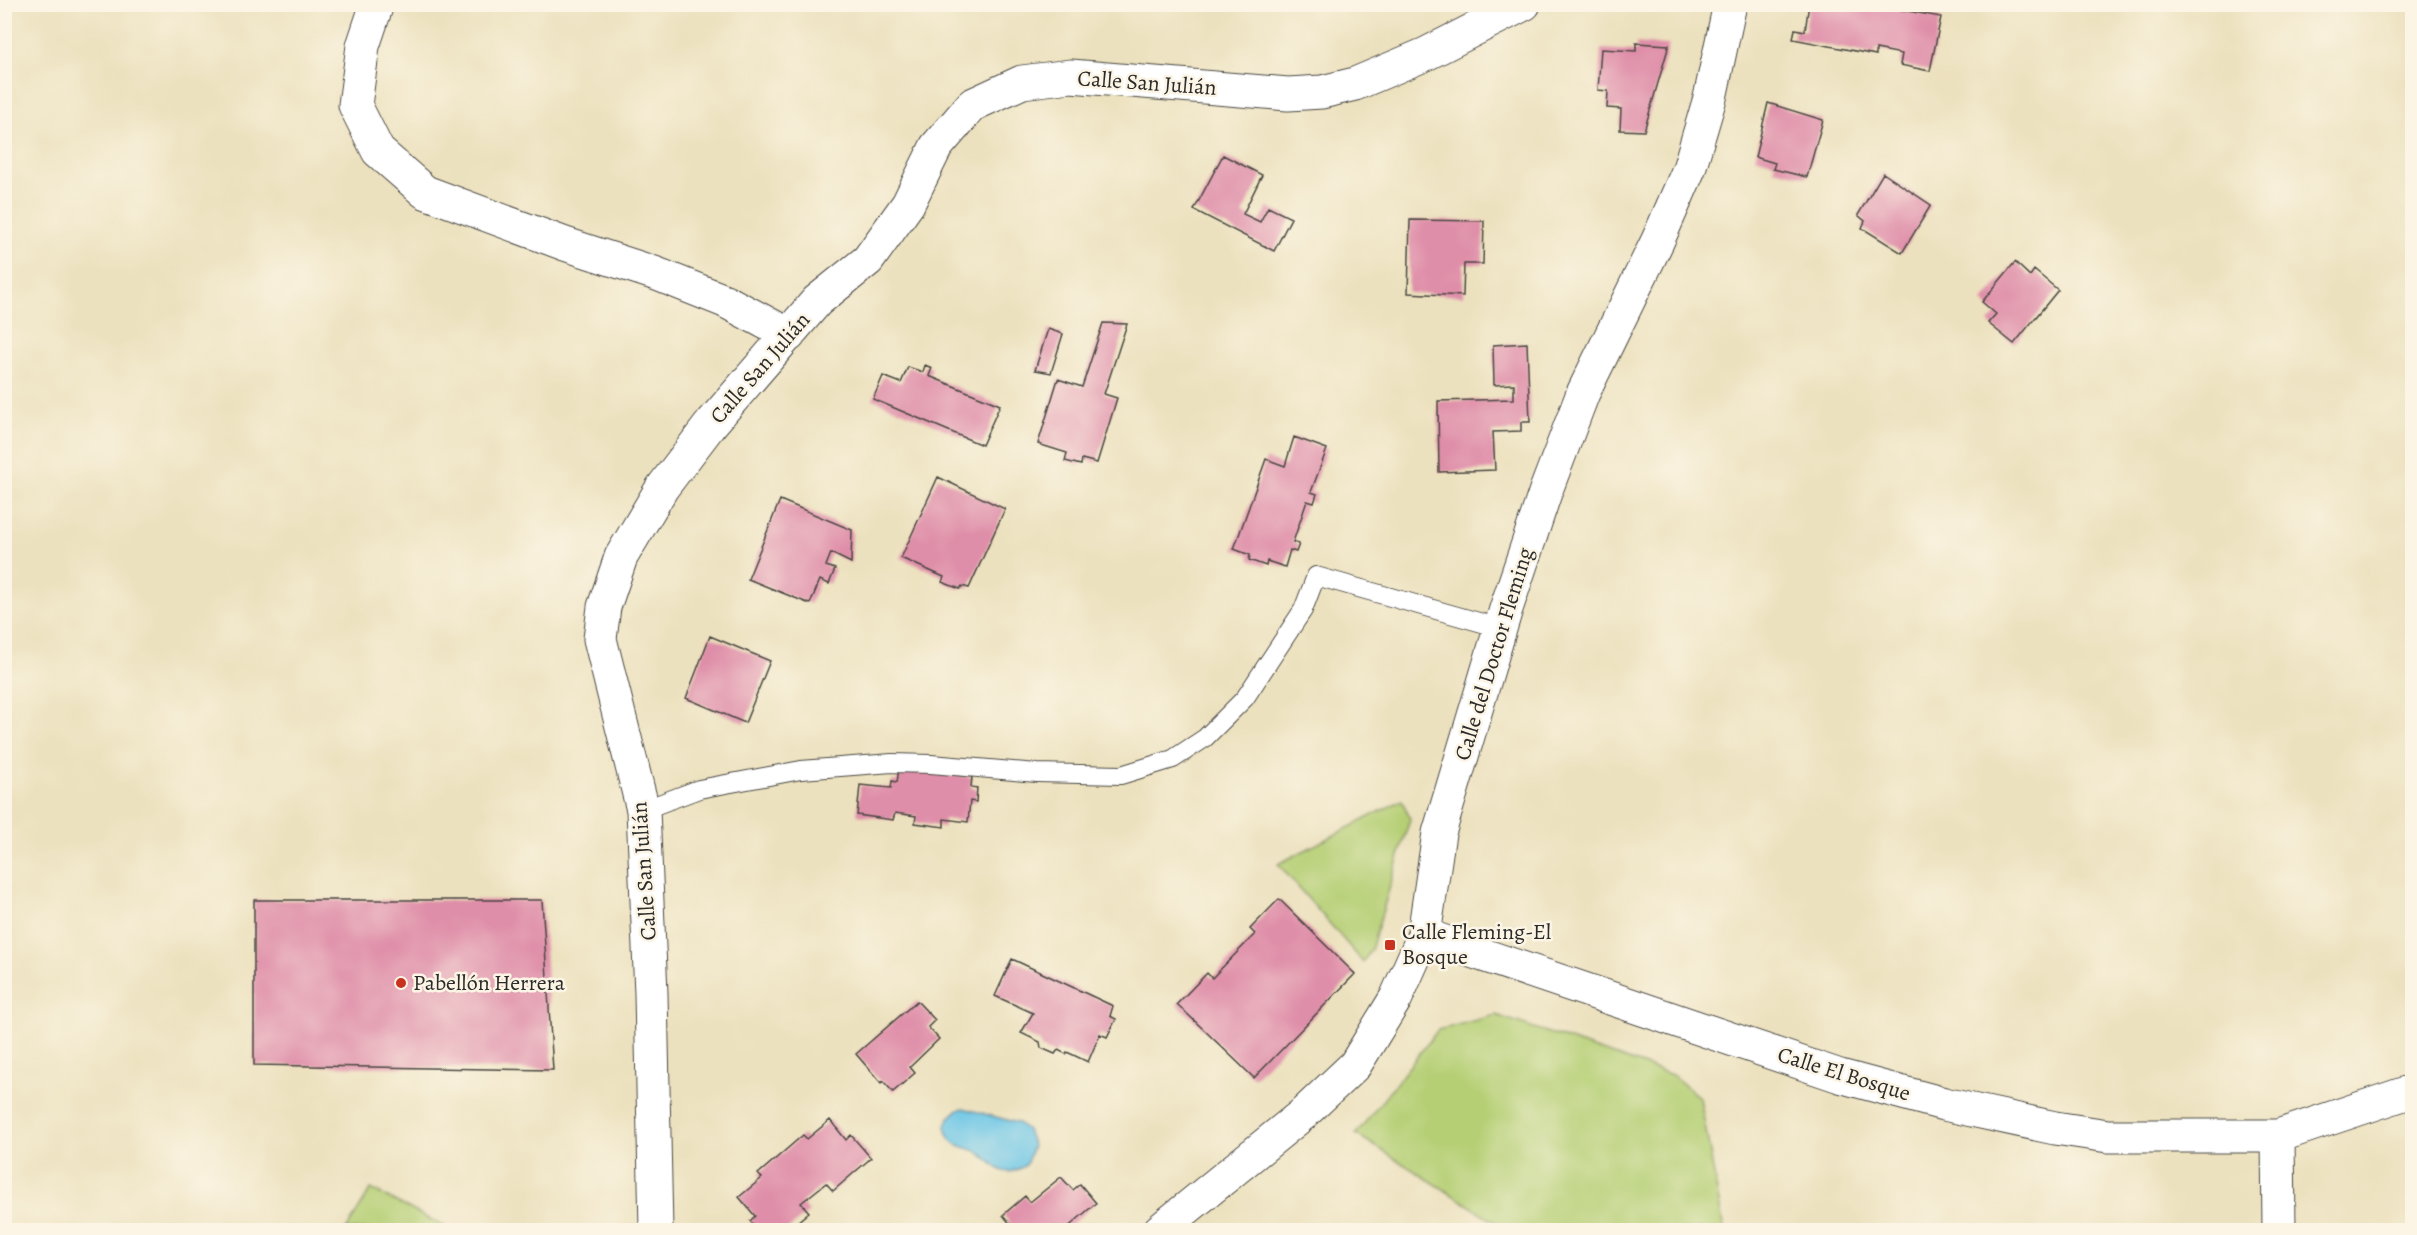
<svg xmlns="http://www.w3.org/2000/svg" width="2417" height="1235" font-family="Alegreya,serif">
<rect width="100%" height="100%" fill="#fcf5e5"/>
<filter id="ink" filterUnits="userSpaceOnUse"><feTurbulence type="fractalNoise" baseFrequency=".0167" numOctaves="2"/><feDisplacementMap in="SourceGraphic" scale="12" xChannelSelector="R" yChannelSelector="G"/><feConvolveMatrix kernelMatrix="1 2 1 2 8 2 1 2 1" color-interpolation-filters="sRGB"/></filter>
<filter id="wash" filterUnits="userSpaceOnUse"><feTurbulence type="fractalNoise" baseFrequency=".008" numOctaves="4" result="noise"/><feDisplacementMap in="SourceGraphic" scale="24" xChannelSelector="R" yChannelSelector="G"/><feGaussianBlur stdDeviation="1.35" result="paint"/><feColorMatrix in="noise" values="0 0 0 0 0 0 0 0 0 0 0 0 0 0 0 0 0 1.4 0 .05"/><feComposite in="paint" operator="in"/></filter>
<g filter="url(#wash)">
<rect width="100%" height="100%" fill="#ece1be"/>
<path fill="#b5cf74" stroke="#707d50" stroke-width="1.5" d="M1402,800L1410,819L1371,950L1363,962L1278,864Z
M1496,1015L1672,1075L1700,1098L1724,1230H1508L1356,1134L1438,1030Z
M371,1189L451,1230H346Z"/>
<path fill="#68c5e6" stroke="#4a7888" stroke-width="1.5" d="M963,1108L1018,1123L1027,1130L1033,1146L1026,1165C1000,1182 996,1163 978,1152C970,1148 958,1147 952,1141C939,1128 949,1113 963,1108Z"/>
<g id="blocks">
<path fill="#df8ea9" d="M1809,4H1869L1941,17L1930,71L1900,65L1902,54L1876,49V55L1793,39L1795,29L1805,31Z
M1636,43L1669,45L1644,131L1620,130L1621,109L1607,108L1608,91L1598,90L1601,49L1636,51Z
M1768,103L1823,120L1807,177L1773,169L1775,163L1755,157Z
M1223,155L1262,175L1243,214L1260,222L1268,207L1291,218L1274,251L1194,210Z
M1883,173L1931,205L1902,253L1862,228L1865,221L1858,215Z
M1410,220L1484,221L1483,264H1464L1463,296L1408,293Z
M2015,262L2030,276L2034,270L2058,290L2014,344L1988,323L1996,314L1982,302Z
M1103,323L1127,324L1104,394L1117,398L1097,463L1082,459L1081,465L1065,461L1067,453L1038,444L1058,379L1082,387Z
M1048,329L1063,334L1051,373L1035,370Z
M1527,343L1530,422H1521V431L1493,432L1495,470L1439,472L1438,401L1514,399V384L1494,385L1493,345Z
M925,365L932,368L929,376L1000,405L982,445L873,399L883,376L901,383L908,367L923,372Z
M1294,437L1327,449L1311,492L1317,494L1314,503L1307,501L1293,542L1299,544L1296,552L1290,550L1285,567L1267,561L1266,566L1249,560L1250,555L1234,549L1266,459L1285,466Z
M938,477L1005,509L969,588L962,586L960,589L942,582L944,577L901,558Z
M780,500L852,530L851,563L831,553L826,566L835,569L829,584L820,580L810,604L748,579Z
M710,636L770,661L745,723L686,698Z
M899,769L972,777L971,787L977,788L976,802L970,801L968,822L944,819V827L915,823L916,816L895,813L893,820L857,815L860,785L891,788L892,781L897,782Z
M1279,899L1355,974L1254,1078L1177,1004L1207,973L1212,978L1255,934L1250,929Z
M254,900H542L553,1070L254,1065Z
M1012,959L1113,1006L1110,1016L1116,1019L1107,1037L1100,1034L1088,1062L1067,1052L1066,1054L1058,1050L1055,1054L1041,1048L1040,1042L1021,1033L1033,1013L995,996Z
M917,1001L935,1020L928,1027L939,1039L910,1067L915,1073L893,1092L883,1081L881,1083L856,1054Z
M830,1120L846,1140L851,1135L871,1158L833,1191L826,1183L801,1203L809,1212L790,1228L785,1230H758L750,1221L755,1216L739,1197L762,1178L758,1174L803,1135L807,1139Z
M1061,1177L1073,1190L1080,1184L1096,1203L1065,1230H1012L1010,1228L1012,1226L1003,1215L1025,1196L1030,1202Z"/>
</g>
</g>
<g filter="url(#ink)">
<use href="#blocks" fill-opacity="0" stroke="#484641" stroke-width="1.5"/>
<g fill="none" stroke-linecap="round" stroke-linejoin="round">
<g stroke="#484641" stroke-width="20">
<path id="service" d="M643,810L699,789L801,770L892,763L931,764L1037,773L1121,775L1173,759L1205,738L1245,698L1303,610L1316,576L1500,628"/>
</g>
<g stroke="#484641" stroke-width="35">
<path id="minor" d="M377,4L363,46L355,105L378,151L425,192L565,244L657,274L725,301L789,335
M1424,935L1840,1076L1944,1104L2055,1128L2108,1136H2278L2412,1091
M2278,1136L2279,1230
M656,1230L651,993L643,810L600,639L604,607L621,557L662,488L710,425L817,301L868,260L908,204L936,147L972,105L1022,82L1071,76L1288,94L1322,92L1355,84L1426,54L1524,4"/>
</g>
<g stroke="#484641" stroke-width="35">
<path id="tertiary" d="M1160,1230L1303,1114L1355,1065L1396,998L1424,935L1439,833L1506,609L1546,490L1583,393L1658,240L1689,169L1710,98L1730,4"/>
</g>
<use href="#service" stroke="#fff" stroke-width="18"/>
<use href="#minor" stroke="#fff" stroke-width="33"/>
<use href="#tertiary" stroke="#fff" stroke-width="33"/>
</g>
</g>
<g fill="#c8321e" stroke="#fcf5e5" stroke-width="2">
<rect x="1384" y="939" width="12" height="12" rx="3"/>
<circle cx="401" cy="983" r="6"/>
</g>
<g text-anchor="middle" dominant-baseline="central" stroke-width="5" stroke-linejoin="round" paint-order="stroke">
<g font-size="22" fill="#2b2b2b" stroke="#fcf5e5">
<text transform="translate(1147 83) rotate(4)">Calle San Julián</text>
<text transform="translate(760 368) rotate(-49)">Calle San Julián</text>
<text transform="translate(1494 654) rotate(-73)">Calle del Doctor Fleming</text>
<text transform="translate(644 871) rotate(-94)">Calle San Julián</text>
<text transform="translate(1844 1074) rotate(17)">Calle El Bosque</text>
</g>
<g font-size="22" fill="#2b2b2b" stroke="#fcf5e5" text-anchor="start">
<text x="1402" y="932">Calle Fleming-El<tspan x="1402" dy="25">Bosque</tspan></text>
<text x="413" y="983">Pabellón Herrera</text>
</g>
</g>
<rect width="2417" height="1235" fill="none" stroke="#fcf5e5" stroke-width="24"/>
</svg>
